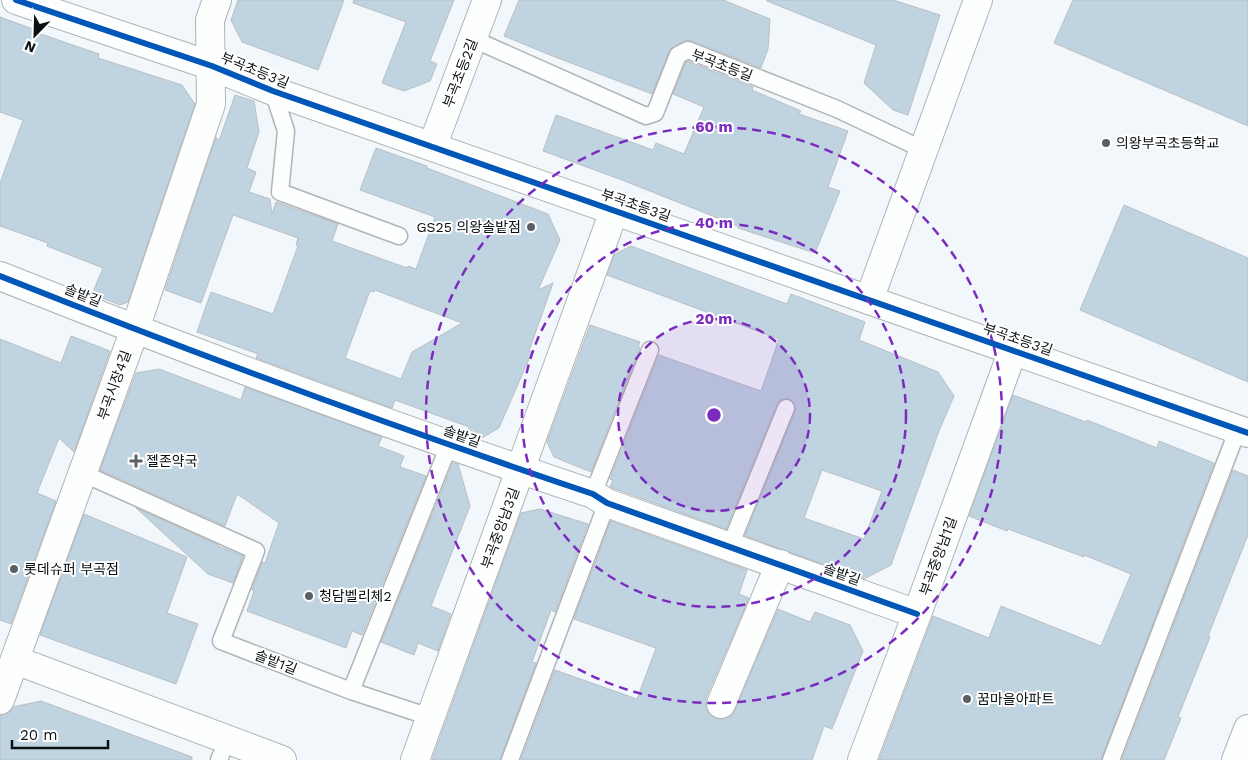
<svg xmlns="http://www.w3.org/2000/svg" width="1248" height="760" font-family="'Work Sans','Noto Sans KR',sans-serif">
<rect width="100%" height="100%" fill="#f2f7fb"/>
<path fill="#bfd3e0" stroke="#babfc3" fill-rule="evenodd" d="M238,0H344L318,70L242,42L231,20Z
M354,0H454L430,61L437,64L430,81L404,91L382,83L406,22L353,3Z
M519,0H723L770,19L768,49L761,68L692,41H684L674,46L669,51L652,94L550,55L504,36Z
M767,0H893L940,15L908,115L893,110L864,83L876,45L767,1Z
M1073,0H1248V126L1054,43Z
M0,17L33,29L32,31L99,54L98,58L182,85L195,104L128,302L120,305L92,294L103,268L47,246L48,243L0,226V183L23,120L0,112Z
M688,61L753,87L752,90L801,111L799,114L848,131L828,187L840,191L815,253L738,228V226L622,180L543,151L556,115L653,150L656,143L684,154L704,107L673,94L686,62Z
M235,95L254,101L259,132L247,168L256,172L249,192L270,199L272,214L276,202L338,224L332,241L407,268L408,266L416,269L435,217L360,190L376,148L427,166V168L548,214L560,240L538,290L553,283L529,351L532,352L499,428L480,439L466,434L469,427L395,400L392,408L256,358L258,354L197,332L211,292L273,314L298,246L296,245L298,238L233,215L201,303L165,290L216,137L219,141ZM375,290L462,323L412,352L401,379L345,358L370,291L374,292Z
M1124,205L1248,258V382L1080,310Z
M631,246L787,304L791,294L865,322L859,340L938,372L954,396L939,431L891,565L864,579L745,536L795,412L794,402L789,399L780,400L777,404L726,529L610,487L613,480L610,479L659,355L761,391L779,339L607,275L615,254ZM822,470L882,491L864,539L804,518Z
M590,325L640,342L638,347L640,348L591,472L554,457L547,442Z
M71,336L110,351L74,452L59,438L37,493L56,501L11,624L0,620V339L61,363Z
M159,369L241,400L245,387L382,437L378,446L404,456L400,467L426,476L362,635L352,631L346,648L247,611L254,591L252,590L262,562L265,563L279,523L237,494L225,526L100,470L136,373Z
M1013,395L1086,422L1087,420L1157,448L1159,441L1214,463L1101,760H879L933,616L989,638L1001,606L1101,646L1131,574L1084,555V557L1008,529L1007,531L969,516Z
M453,463L458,464L470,506L431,606L451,614L438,651L418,643L414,655L381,642Z
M1233,470L1248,476V535L1208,636L1210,637L1178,717L1181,718L1164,760H1122Z
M136,508L218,545V546L243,556L233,583L208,574Z
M540,509L588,524L555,612L551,610L532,662L536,663L500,760H432L521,513Z
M84,514L187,557L167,613L198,624L176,684L40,635Z
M611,521L747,570L739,594L749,598L706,698V705L708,713L715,718L723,719L731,716L735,710L778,609L810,622L815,612L850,625L863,651L832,729L824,726L812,760H521L555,670L637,699L656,648L574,619Z
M41,701L192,757V760H0V715L10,712L13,707Z"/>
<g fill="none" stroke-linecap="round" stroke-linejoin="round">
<g stroke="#afb4b8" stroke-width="19">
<path id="service" d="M473,39L646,116L655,113L678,55L688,50L837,109L924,150
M273,91L286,131L280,192L399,236
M82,473L256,551L221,641L351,691L449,445
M593,494L650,350
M730,546L786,408
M351,691L430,717
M219,760L221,755
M510,760L607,503
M1111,760L1238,429"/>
</g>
<g stroke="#afb4b8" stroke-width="30">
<path id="minor" d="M16,0L212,66L273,91L869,300
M432,147L487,0
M0,276C196,354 393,427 593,494L607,503L917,614
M15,660L282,760
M0,700L135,329L211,104L210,20L217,0
M721,704L780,564
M415,760L614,211
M862,760L917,614L1013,350"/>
</g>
<g stroke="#afb4b8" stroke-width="30">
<path id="tertiary" d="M978,0L869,300L1248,433
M1236,760L1248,729"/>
</g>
<use href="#service" stroke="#fdfefe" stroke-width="16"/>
<use href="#minor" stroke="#fdfefe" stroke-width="28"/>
<use href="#tertiary" stroke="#fdfefe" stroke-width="28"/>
<g stroke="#fff" stroke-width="9">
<path id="cycleway" d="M16,0L212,66L273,91L1248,433
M0,276C196,354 393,427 593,494L607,503L917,614"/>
</g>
<use href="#cycleway" stroke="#0057b8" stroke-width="6"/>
</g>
<circle cx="714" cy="415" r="96" fill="#7b2cbf" fill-opacity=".12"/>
<g fill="none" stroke="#7b2cbf" stroke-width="2.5" stroke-dasharray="9 6">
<circle cx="714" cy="415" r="96"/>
<circle cx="714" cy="415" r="192"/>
<circle cx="714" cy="415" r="288"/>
</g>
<g fill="#5b6064" stroke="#fff" stroke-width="2">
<circle cx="1106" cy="143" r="5"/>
<circle cx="531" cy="227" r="5"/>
<path d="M133.5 453.5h5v5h5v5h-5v5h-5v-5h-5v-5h5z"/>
<circle cx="14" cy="569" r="5"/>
<circle cx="309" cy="596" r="5"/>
<circle cx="967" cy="699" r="5"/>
</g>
<g text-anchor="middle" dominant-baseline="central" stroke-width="4" stroke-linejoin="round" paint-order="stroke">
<g font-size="14" fill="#090f12" stroke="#fff">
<text transform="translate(722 65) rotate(21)">부곡초등길</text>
<text transform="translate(255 70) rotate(22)">부곡초등3길</text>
<text transform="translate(460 73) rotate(-69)">부곡초등2길</text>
<text transform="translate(636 205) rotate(19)">부곡초등3길</text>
<text transform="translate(83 295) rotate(22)">솔밭길</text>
<text transform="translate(1018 339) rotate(19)">부곡초등3길</text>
<text transform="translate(114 385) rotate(-70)">부곡시장4길</text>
<text transform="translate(462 436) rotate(20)">솔밭길</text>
<text transform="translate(500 528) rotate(-70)">부곡중앙남3길</text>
<text transform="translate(938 556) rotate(-70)">부곡중앙남1길</text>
<text transform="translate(842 574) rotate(20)">솔밭길</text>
<text transform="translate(276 662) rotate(21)">솔밭1길</text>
</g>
<g font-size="14" fill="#090f12" stroke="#fff" text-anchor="start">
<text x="1116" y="143">의왕부곡초등학교</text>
<text x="521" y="227" text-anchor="end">GS25 의왕솔밭점</text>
<text x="146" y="461">젤존약국</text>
<text x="24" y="569">롯데슈퍼 부곡점</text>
<text x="319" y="596">청담벨리체2</text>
<text x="977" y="699">꿈마을아파트</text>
</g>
</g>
<circle cx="714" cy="415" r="8" fill="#7b2cbf" stroke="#fff" stroke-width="2.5"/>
<g font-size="15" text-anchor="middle" font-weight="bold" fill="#7b2cbf" stroke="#fff" stroke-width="4" stroke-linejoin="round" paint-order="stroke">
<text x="714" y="132">60 m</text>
<text x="714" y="228">40 m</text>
<text x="714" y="324">20 m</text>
</g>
<g transform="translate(35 35) rotate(203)" stroke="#ffffff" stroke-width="4" paint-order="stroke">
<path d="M0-4L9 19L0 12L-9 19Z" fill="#090f12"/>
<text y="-8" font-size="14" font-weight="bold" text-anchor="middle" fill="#090f12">N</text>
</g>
<path d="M12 740v8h96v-8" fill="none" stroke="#090f12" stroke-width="2.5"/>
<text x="20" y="740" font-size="15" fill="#090f12" stroke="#ffffff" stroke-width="4" paint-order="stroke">20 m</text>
</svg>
